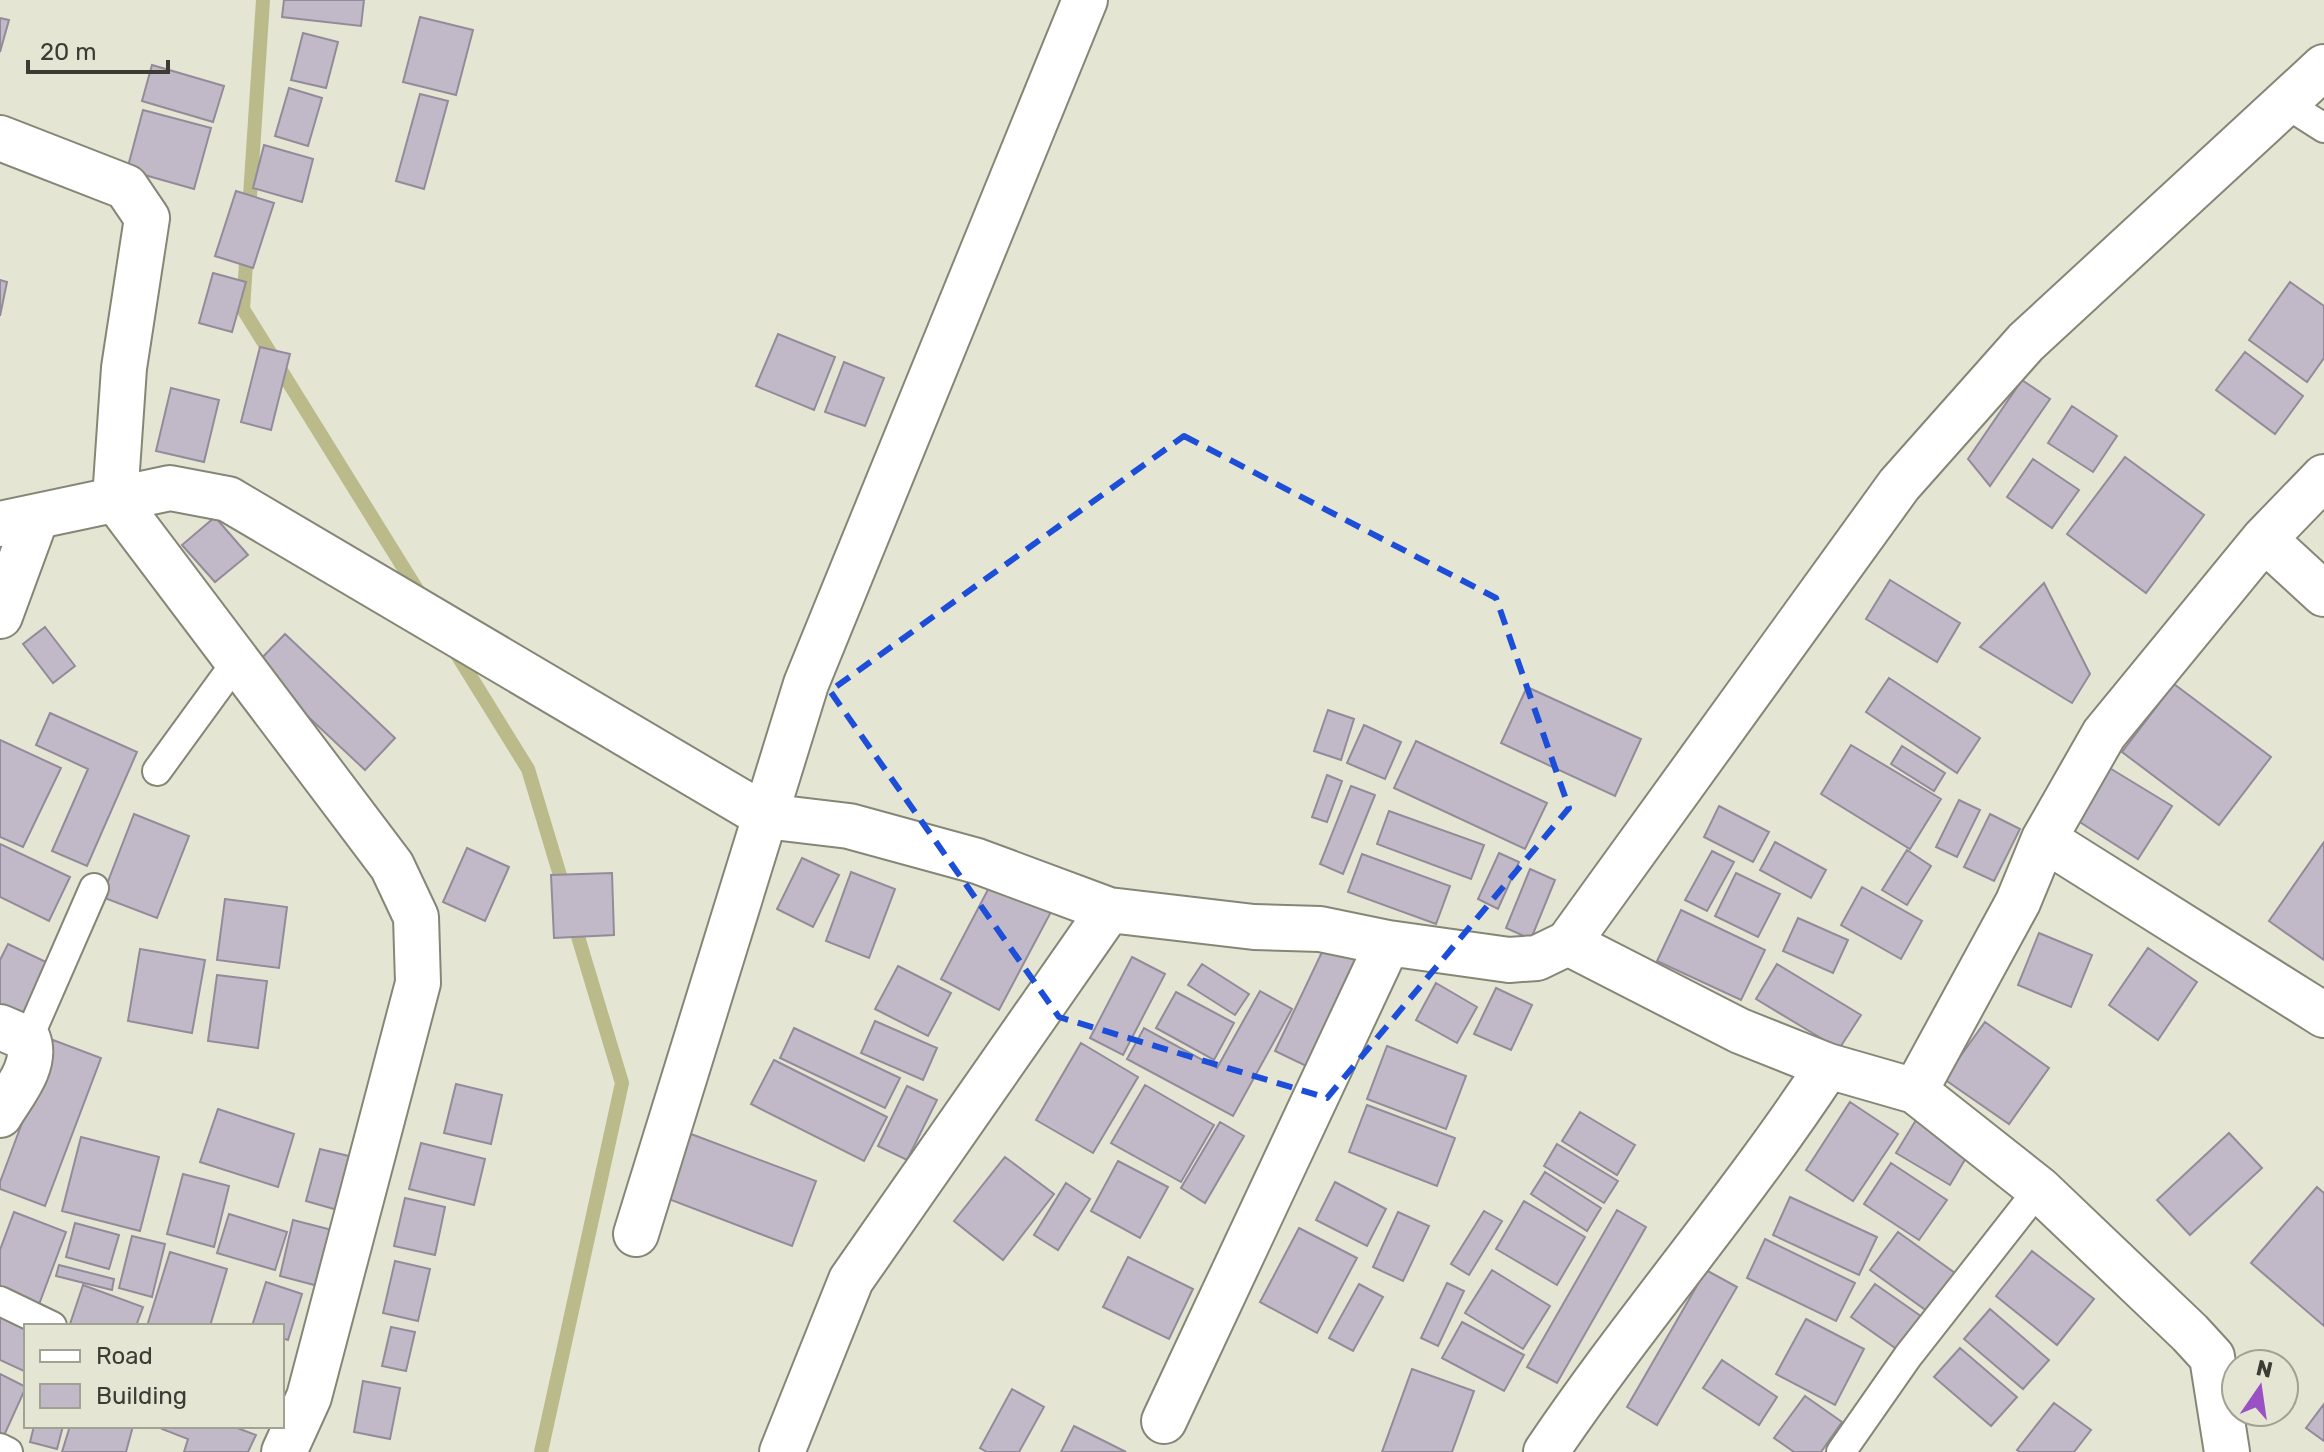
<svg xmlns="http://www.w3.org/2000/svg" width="2324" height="1452" font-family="Rubik,sans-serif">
<rect width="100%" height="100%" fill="#e5e5d4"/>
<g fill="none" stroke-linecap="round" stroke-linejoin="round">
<path stroke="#bbba8b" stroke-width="14" d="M249,211L263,0
M247,248L243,309L421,596
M453,648L528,769L565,892
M541,1452L622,1083L573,920"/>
</g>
<path fill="#c2b9c8" stroke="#938b99" stroke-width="2" d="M284,0H364L361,26L282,17Z
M420,17L473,30L456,95L403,82Z
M0,18L9,20L0,52Z
M303,33L338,42L326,88L291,80Z
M152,65L224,86L213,122L142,101Z
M289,88L322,98L308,146L275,136Z
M420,94L448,101L424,189L396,181Z
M143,110L211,128L194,189L127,170Z
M264,145L313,159L302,202L253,188Z
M236,191L274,203L253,268L215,256Z
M213,273L246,282L232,332L199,323Z
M0,280L7,282L0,316Z
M2290,282L2324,306V358L2307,382L2249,340Z
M778,334L835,357L814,410L756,386Z
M260,347L290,354L271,430L241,422Z
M2245,352L2303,396L2275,434L2216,390Z
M844,362L884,378L865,426L825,412Z
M2022,380L2050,399L1990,486L1968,459Z
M171,388L219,400L204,462L156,451Z
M2072,406L2117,436L2093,472L2048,443Z
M2125,457L2204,515L2146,593L2067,534Z
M2033,459L2079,490L2052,528L2007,497Z
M215,517L248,555L215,582L182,545Z
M1890,580L1960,623L1937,662L1866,619Z
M2044,583L2090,674L2072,703L1980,647Z
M45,627L75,666L53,683L23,644Z
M285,634L395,738L365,770L254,666Z
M1889,678L1980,738L1957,773L1866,712Z
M2174,684L2271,757L2219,825L2122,752Z
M1527,687L1641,739L1615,796L1501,743Z
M1328,710L1354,719L1341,760L1314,751Z
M50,713L137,752L87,866L52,851L88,769L36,745Z
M1364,725L1401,742L1385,779L1347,763Z
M0,740L61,768L23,847L0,837Z
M1416,741L1547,803L1525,849L1394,788Z
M1851,745L1941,799L1910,849L1821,794Z
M1902,746L1945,773L1934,791L1891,764Z
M2108,767L2172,806L2138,859L2075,819Z
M1327,775L1342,781L1327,822L1312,817Z
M1351,786L1375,795L1343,874L1320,864Z
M1959,800L1980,810L1957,857L1936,847Z
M1719,806L1769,832L1753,862L1704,837Z
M1389,811L1484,845L1471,879L1377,844Z
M134,814L189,836L157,918L102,897Z
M1990,814L2020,829L1994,881L1964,867Z
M1775,842L1826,870L1811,898L1760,870Z
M2324,842V960L2269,921Z
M0,844L70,877L49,921L0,897Z
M467,848L509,867L485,921L443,902Z
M1907,850L1931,866L1907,905L1882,890Z
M1712,851L1734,862L1707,911L1685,900Z
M1499,853L1519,862L1498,909L1478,899Z
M1362,854L1450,886L1436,924L1348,892Z
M802,858L839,875L813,927L777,909Z
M1530,869L1555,880L1531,939L1506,928Z
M851,872L895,889L869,958L826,941Z
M612,873L614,935L554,938L551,875Z
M1736,873L1780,894L1758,937L1715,916Z
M993,880L1052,910L999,1010L941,979Z
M1862,887L1922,921L1901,959L1841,925Z
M225,899L287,907L279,968L217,960Z
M1681,910L1765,950L1741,1000L1657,961Z
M1798,918L1848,940L1833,973L1783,951Z
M1331,933L1381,956L1325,1075L1275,1051Z
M2039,933L2092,955L2071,1007L2018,985Z
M8,944L46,962L22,1016L0,1006V960Z
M2148,948L2197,982L2158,1040L2109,1005Z
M140,949L205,960L192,1033L128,1021Z
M1132,957L1165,974L1123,1055L1090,1038Z
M1202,964L1249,994L1235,1015L1188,985Z
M1777,964L1861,1015L1839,1049L1756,999Z
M898,966L951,993L928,1036L875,1009Z
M217,975L267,981L258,1048L208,1041Z
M1436,983L1477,1007L1457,1043L1416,1020Z
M1496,988L1532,1005L1511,1050L1474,1034Z
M1260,991L1292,1009L1233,1116L1127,1059L1144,1028L1217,1068Z
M1176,992L1234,1023L1214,1060L1156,1028Z
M875,1021L937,1048L923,1080L861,1053Z
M1985,1022L2049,1068L2009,1124L1944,1079Z
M794,1028L900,1078L885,1108L780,1058Z
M53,1040L101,1058L45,1206L0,1189V1182Z
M1081,1043L1138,1077L1093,1153L1036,1120Z
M1387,1046L1466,1076L1446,1129L1367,1099Z
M774,1060L887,1117L864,1161L751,1104Z
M456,1084L502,1095L491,1144L444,1133Z
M1145,1085L1214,1125L1181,1182L1111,1143Z
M907,1086L937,1100L907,1160L878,1146Z
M1850,1102L1898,1134L1853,1201L1806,1170Z
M1367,1105L1455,1138L1437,1186L1349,1152Z
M218,1109L294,1134L278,1187L200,1162Z
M1580,1112L1635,1145L1617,1175L1562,1141Z
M1916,1120L1970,1151L1950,1185L1896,1153Z
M1220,1122L1244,1136L1205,1203L1181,1188Z
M2229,1133L2262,1168L2190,1235L2157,1200Z
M691,1134L816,1181L792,1246L666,1198Z
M81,1137L159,1157L140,1231L62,1211Z
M421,1143L485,1159L474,1205L409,1189Z
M1557,1144L1618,1181L1604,1203L1544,1166Z
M320,1149L361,1159L348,1213L306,1201Z
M1005,1157L1054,1194L1003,1260L954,1221Z
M1118,1161L1168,1187L1140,1238L1091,1211Z
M1891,1163L1947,1200L1919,1240L1864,1204Z
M1545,1172L1601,1208L1587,1231L1531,1194Z
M183,1174L229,1186L214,1247L167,1234Z
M1335,1182L1386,1209L1367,1246L1316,1220Z
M1066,1183L1090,1199L1058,1250L1034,1235Z
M2317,1187L2324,1193V1326L2251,1263Z
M1790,1197L1877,1237L1859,1275L1773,1235Z
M405,1198L445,1207L435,1255L394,1246Z
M1524,1201L1585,1237L1557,1285L1496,1249Z
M1617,1210L1646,1227L1557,1383L1527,1367Z
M1484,1211L1502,1221L1469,1275L1451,1264Z
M14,1212L66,1232L38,1307L0,1293V1250Z
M1398,1212L1429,1226L1403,1281L1373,1267Z
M229,1214L287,1232L275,1270L217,1253Z
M293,1220L332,1230L318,1286L280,1276Z
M75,1223L119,1235L109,1269L66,1257Z
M1299,1228L1357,1258L1317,1333L1260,1302Z
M1898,1232L1955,1273L1927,1311L1870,1270Z
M132,1236L165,1244L152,1297L119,1288Z
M1765,1239L1855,1283L1836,1321L1747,1278Z
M2032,1251L2094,1299L2057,1345L1996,1296Z
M170,1252L227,1269L210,1326H147Z
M1128,1257L1193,1289L1169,1339L1103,1307Z
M395,1261L430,1269L418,1321L383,1313Z
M59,1265L114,1279L112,1290L56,1276Z
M1492,1270L1550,1306L1523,1349L1465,1313Z
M1706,1270L1737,1287L1657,1425L1627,1407Z
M266,1282L302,1294L288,1340L282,1338V1326H252Z
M1447,1283L1464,1291L1438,1346L1421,1338Z
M1359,1284L1383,1297L1353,1351L1329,1338Z
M1875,1284L1925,1319L1901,1352L1851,1317Z
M83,1285L143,1307L136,1326L70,1324Z
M0,1308L26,1326V1372L0,1360Z
M1990,1309L2049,1360L2023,1389L1964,1339Z
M1806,1319L1864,1349L1835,1405L1776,1374Z
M1462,1322L1524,1355L1504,1391L1442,1358Z
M391,1327L415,1332L406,1371L382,1366Z
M1960,1348L2017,1397L1991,1426L1934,1377Z
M1722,1360L1777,1397L1759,1425L1703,1388Z
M1412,1369L1474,1391L1452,1452H1382Z
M0,1374L26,1387L2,1440L0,1439Z
M363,1381L400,1388L390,1439L354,1432Z
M1012,1389L1044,1407L1019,1452H987L980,1448Z
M1805,1396L1842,1422L1821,1452H1794L1774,1438Z
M2054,1403L2091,1430L2074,1452H2020L2017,1450Z
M2324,1404V1441L2306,1428Z
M34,1426H63L57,1449L30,1442Z
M70,1426H133L126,1452H62Z
M163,1426H232L256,1435L248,1452H184L188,1439L162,1429Z
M1074,1426L1126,1452H1061Z"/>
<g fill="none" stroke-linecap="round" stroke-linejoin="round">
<g stroke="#868677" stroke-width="32">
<path id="lane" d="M2285,103L2324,128
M157,771L237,661
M28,1039L94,888
M0,1301L52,1326
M0,1448L8,1452
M1841,1452L1908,1356L2039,1189"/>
</g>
<g stroke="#868677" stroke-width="48">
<path id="street" d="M0,138L126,187L147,218L124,368L115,499L392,866L416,917L418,983L309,1397L284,1452
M0,524L170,488L228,499L765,816L849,826L977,861L1109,910L1254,927L1320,929L1388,943L1509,960L1537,958L1568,943L1899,485L2026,342L2324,67
M2264,539L2324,594
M0,616L36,518
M2044,839L2324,1015
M0,1027L28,1039C38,1065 13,1093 0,1115
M1828,1066L1915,1091L2039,1189L2190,1333L2212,1357L2227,1452
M1915,1091L2018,902L2044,839L2104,734L2264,539L2324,477
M636,1234L806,684L1085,0
M1164,1421L1388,943
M782,1452L851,1280L1109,910
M1546,1452C1635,1320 1741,1199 1828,1066L1740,1031L1568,943"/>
</g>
<use href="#lane" stroke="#fff" stroke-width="28"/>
<use href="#street" stroke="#fff" stroke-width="44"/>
</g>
<path fill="none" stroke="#1d4ed8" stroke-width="6" stroke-dasharray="16 10" stroke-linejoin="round" d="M1184,436L1496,598L1569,808L1327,1098L1059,1017L830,691Z"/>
<rect x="24" y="1324" width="260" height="104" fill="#e5e5d4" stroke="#a1a194" stroke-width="2"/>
<rect x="40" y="1350" width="40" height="12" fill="#ffffff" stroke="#a1a194" stroke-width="2"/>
<text x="96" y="1364" font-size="24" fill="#3c3c35">Road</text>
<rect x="40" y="1384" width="40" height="24" fill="#c2b9c8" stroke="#a1a194" stroke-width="2"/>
<text x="96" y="1404" font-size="24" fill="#3c3c35">Building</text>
<g transform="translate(2260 1388) rotate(13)"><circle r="38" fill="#e5e5d4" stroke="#a1a194" stroke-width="2"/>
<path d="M0-6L14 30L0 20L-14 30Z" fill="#9a51c4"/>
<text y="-12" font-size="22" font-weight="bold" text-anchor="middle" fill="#3c3c35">N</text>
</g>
<path d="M28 60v12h140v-12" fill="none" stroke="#3c3c35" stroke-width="4"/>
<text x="40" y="60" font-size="24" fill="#3c3c35" stroke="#e5e5d4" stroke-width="6" paint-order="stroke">20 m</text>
</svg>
